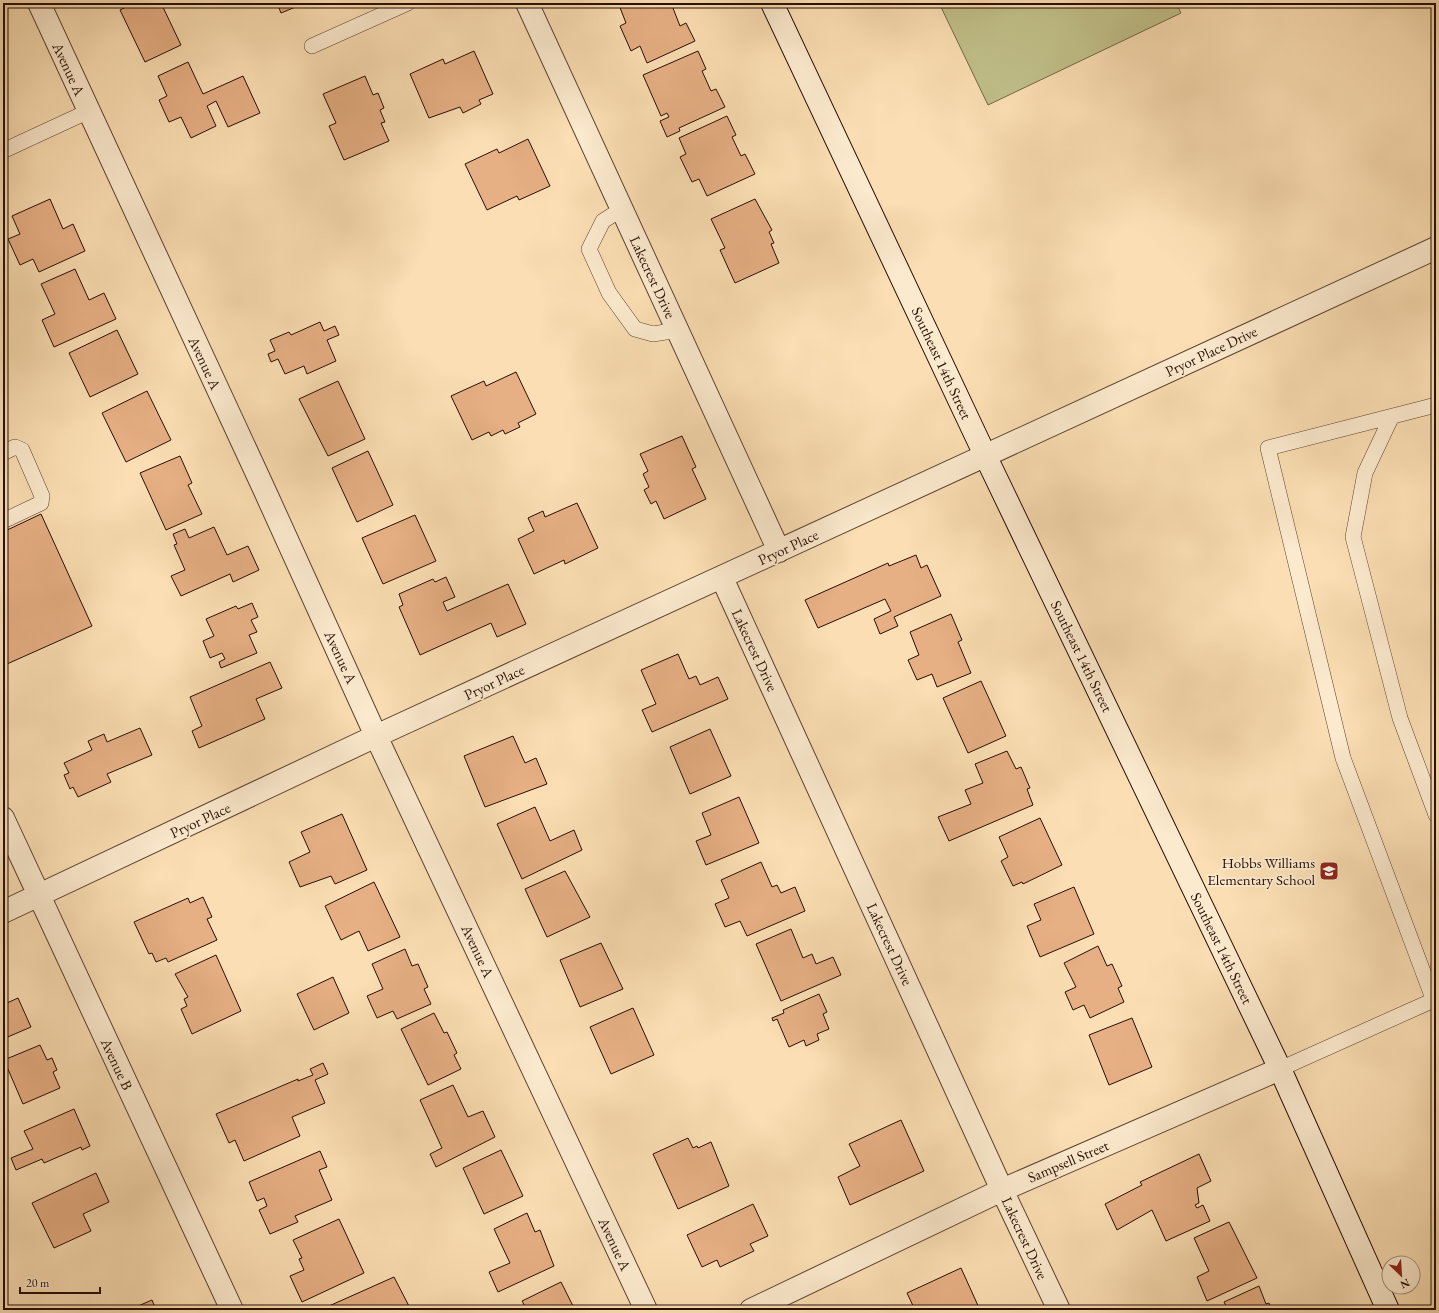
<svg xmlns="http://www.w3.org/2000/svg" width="1439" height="1313" font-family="'EB Garamond',serif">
<rect width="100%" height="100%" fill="#fbdeb3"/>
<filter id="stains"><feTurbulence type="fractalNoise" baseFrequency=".005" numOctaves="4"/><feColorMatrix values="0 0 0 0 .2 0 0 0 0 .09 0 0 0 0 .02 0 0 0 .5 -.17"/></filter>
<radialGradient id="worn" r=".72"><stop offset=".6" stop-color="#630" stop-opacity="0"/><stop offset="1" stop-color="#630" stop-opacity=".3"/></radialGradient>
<path fill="#c1c08a" stroke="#746747" d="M939,3H1176L1181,13L988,105Z"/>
<path fill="#e6af84" stroke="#270e04" d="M134,3H161L181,45L145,62L120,10Z
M277,3H305L281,13Z
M623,3H671L680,26L686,23L695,41L647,63L640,46L631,51L620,26L626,23L619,5Z
M474,51L493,94L479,100L481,104L463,113L460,107L429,118L410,74L443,59L445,64Z
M698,51L706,69L702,71L711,91L716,89L725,107L679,128L680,131L667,137L660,121L669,117L667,113L661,116L643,75Z
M188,62L203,94L243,76L260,113L228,127L216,101L207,106L216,126L191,138L181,117L169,122L159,100L167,96L158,76Z
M365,76L373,95L378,93L384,108L380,110L385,122L381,123L389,141L344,160L329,126L336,123L323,94Z
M727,116L736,135L732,137L741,156L745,154L755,174L707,196L699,179L692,182L680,157L686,154L679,138Z
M528,139L550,186L519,200L517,196L487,210L465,164L497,149L499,153Z
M50,199L63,229L73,224L85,251L39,272L33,259L20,265L8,239L20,234L12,216Z
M755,199L772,230L769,232L774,243L771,244L779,263L735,283L720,250L725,248L711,219Z
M75,269L89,300L104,293L116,319L54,347L42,320L55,314L41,284Z
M320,322L324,331L335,326L339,335L327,340L336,361L307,374L304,366L285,374L278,359L271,362L268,354L275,351L270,340L289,332L291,335Z
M117,330L138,374L90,397L69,353Z
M516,372L536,414L518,423L520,427L505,434L503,430L491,436L489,432L472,440L451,396L484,381L486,386Z
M338,381L365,439L328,456L299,399Z
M147,391L171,440L126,462L102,413Z
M682,436L696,467L692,469L706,499L664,519L656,501L651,504L644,490L649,487L643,474L648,471L640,454Z
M368,451L393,505L357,522L332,468Z
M180,456L192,483L188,485L202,514L166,530L140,473Z
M577,503L598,548L565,564L564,560L534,574L518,539L534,531L528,518L543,511L545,517Z
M41,514L92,626L7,664L3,656V532Z
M415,515L436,561L383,584L362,538Z
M214,527L227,555L248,546L259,570L233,582L230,574L181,596L171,576L185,570L174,545L177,544L173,534L185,529L189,538Z
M916,555L921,568L927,565L941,596L894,617L898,626L880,634L874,619L891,611L885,599L818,628L805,600L888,563L889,566Z
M446,577L455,597L443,602L447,611L508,584L526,624L497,637L491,623L420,655L399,607L403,605L399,594L433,579L435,582Z
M252,603L258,617L251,620L257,632L249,635L257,653L221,668L219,662L225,659L222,653L210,658L203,641L214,636L206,619L236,606L238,609Z
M951,614L962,640L958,642L971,673L937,687L932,674L917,680L908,660L919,655L910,632Z
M678,654L689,679L696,676L700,685L718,677L728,699L652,732L642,710L656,704L641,670Z
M270,662L282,688L256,699L265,719L199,748L192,731L202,726L190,697Z
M981,681L1006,736L968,753L943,698Z
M140,728L152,755L107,774L111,782L78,797L73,787L70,789L64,775L69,773L64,763L92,750L88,741L104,734L107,742Z
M710,729L731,776L690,794L670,747Z
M513,736L525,763L536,758L547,784L485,807L464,756Z
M1007,751L1016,769L1021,767L1030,788L1027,789L1033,805L949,841L938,817L971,804L965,790L983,783L975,764Z
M739,797L759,843L706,865L696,841L711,835L702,813Z
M535,807L550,841L574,830L582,850L522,879L497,824Z
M342,814L367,870L335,884L331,876L300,887L289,862L310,852L301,832Z
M1040,818L1062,865L1023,884L1022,882L1013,886L1001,861L1008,857L999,837Z
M761,862L772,887L777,885L781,893L795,887L805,911L747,936L740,921L725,927L715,904L729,898L721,880Z
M565,871L590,917L547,937L525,889Z
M374,882L400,937L368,951L359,931L341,940L325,906Z
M1074,887L1094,934L1040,957L1027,926L1041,920L1034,904Z
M203,897L212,917L207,919L217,940L168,962L166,958L156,962L152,953L149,954L134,922L188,898L190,903Z
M791,929L803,958L812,954L816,964L833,957L841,975L781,1001L756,944Z
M601,943L623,989L580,1007L560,960Z
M1098,946L1107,966L1112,964L1122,986L1118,988L1124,1002L1090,1018L1084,1005L1073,1010L1065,992L1076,987L1064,963Z
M405,949L412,966L418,964L428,987L424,989L431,1004L397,1019L393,1011L377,1018L367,996L383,989L372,964Z
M216,955L241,1011L192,1034L181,1009L187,1006L184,999L188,997L175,974Z
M333,977L349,1013L314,1030L297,994Z
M3,994L7,1003L18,998L31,1027L3,1039Z
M819,994L827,1012L823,1014L829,1029L817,1034L819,1040L806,1046L804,1040L789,1047L777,1019L773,1021L772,1018L784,1013L783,1010Z
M633,1008L654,1055L611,1074L590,1027Z
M434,1013L444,1033L447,1032L457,1053L454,1055L461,1069L428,1085L401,1029Z
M1132,1018L1152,1067L1109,1085L1089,1035Z
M40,1045L47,1060L52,1058L57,1070L53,1072L60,1088L23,1104L4,1060Z
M323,1063L328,1074L315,1080L325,1103L292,1117L300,1136L244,1161L235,1140L229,1143L216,1114L298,1079V1081L313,1075L310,1069Z
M453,1085L468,1117L483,1111L495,1137L436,1167L430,1154L442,1148L420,1100Z
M74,1109L90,1146L82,1150L81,1147L44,1163L42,1159L16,1170L11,1158L33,1149L24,1131Z
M901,1120L924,1171L850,1205L838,1177L860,1166L849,1144Z
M688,1138L693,1148L697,1146L698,1148L711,1142L729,1186L678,1209L653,1154Z
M501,1150L523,1196L484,1214L463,1168Z
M320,1151L327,1167L319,1170L332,1200L295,1216L298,1222L270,1234L259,1210L267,1206L264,1198L257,1201L249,1182Z
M1199,1154L1211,1181L1197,1188L1199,1203L1195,1205L1197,1208L1203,1205L1210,1221L1166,1241L1152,1210L1117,1230L1105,1204L1142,1185L1140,1182Z
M96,1173L109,1202L83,1214L91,1231L54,1248L32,1203Z
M753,1204L768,1236L750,1244L754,1251L720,1267L717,1260L702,1267L687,1235Z
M527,1213L535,1232L540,1230L554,1266L498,1292L489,1272L510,1263L494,1229Z
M339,1219L364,1273L302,1302L290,1276L304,1270L299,1259L302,1258L293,1240Z
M1229,1222L1257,1278L1207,1301L1197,1277L1209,1271L1194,1238Z
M961,1268L980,1310H933L932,1307L924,1310H915L907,1293Z
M394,1277L411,1310H320Z
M561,1282L575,1310H527L522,1301Z
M1259,1286L1266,1304L1269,1303L1272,1310H1228L1224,1302Z
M152,1300L156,1310H129Z"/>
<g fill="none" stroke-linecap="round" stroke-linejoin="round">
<g stroke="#5c4230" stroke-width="16">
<path id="lane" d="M312,46L408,3
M3,147L7,149L89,111
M622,209L603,221L589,249L609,293L635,329L653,334L678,330
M1391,418L1365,473L1353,537L1400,718L1436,815
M3,453L15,447L22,450L42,496L41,503L3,521
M1434,1001L1343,758L1268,448L1436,405
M1280,1069L1436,999"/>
</g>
<g stroke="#5c4230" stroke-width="24">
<path id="street" d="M39,3L264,489L376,736L646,1310
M527,3L779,551
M722,578L1002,1190L1059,1310
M3,818L232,1310
M3,912L376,736L1436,248
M751,1310L1002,1190L1280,1069"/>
</g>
<g stroke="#270e04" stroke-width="24">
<path id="secondary" d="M772,3L985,455L1280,1069L1388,1310"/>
</g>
<use href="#lane" stroke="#fceace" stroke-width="15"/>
<use href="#street" stroke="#fceace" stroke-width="22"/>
<use href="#secondary" stroke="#fceace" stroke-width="22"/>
</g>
<defs>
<g id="school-square" transform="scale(1)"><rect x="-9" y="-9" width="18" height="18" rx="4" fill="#8f2418" stroke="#fceace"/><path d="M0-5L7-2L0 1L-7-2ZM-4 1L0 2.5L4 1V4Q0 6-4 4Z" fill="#fff"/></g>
</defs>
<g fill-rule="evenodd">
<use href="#school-square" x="1329" y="871"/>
</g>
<g text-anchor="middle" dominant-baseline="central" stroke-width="3.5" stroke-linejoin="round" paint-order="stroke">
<g font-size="15" fill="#270e04" stroke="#fceace">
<text transform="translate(69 69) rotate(65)">Avenue A</text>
<text transform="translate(653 277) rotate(65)">Lakecrest Drive</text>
<text transform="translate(1211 351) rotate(-25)">Pryor Place Drive</text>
<text transform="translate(205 363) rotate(65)">Avenue A</text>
<text transform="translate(942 363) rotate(65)">Southeast 14th Street</text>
<text transform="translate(788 547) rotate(-25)">Pryor Place</text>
<text transform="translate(755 650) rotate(65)">Lakecrest Drive</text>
<text transform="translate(1082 656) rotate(64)">Southeast 14th Street</text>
<text transform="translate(341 657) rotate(65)">Avenue A</text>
<text transform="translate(494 682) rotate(-25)">Pryor Place</text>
<text transform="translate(200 820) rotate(-25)">Pryor Place</text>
<text transform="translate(890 944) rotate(65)">Lakecrest Drive</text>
<text transform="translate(1222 948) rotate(64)">Southeast 14th Street</text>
<text transform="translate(478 951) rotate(65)">Avenue A</text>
<text transform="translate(117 1064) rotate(65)">Avenue B</text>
<text transform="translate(1068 1161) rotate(-23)">Sampsell Street</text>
<text transform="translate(1025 1238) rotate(65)">Lakecrest Drive</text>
<text transform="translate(615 1244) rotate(65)">Avenue A</text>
</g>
<g font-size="15" fill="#270e04" stroke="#fceace" text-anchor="end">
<text x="1315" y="862">Hobbs Williams<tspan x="1315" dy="17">Elementary School</tspan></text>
</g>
</g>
<rect width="1439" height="1313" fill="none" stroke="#fbdeb3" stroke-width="16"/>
<rect x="4" y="4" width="1431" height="1305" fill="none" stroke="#270e04" stroke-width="2"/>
<rect x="8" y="8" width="1423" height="1297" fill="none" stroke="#270e04"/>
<g transform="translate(1401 1275) rotate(155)"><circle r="19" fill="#fceace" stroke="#a7927d"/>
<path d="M0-3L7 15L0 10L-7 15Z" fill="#8f2418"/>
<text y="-6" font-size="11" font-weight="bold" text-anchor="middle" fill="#270e04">N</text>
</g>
<path d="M20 1287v6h80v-6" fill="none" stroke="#270e04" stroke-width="2"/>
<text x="26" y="1287" font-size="12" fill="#270e04" stroke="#fceace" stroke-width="3" paint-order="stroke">20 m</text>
<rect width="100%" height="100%" filter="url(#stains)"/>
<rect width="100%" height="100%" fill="url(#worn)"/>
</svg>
